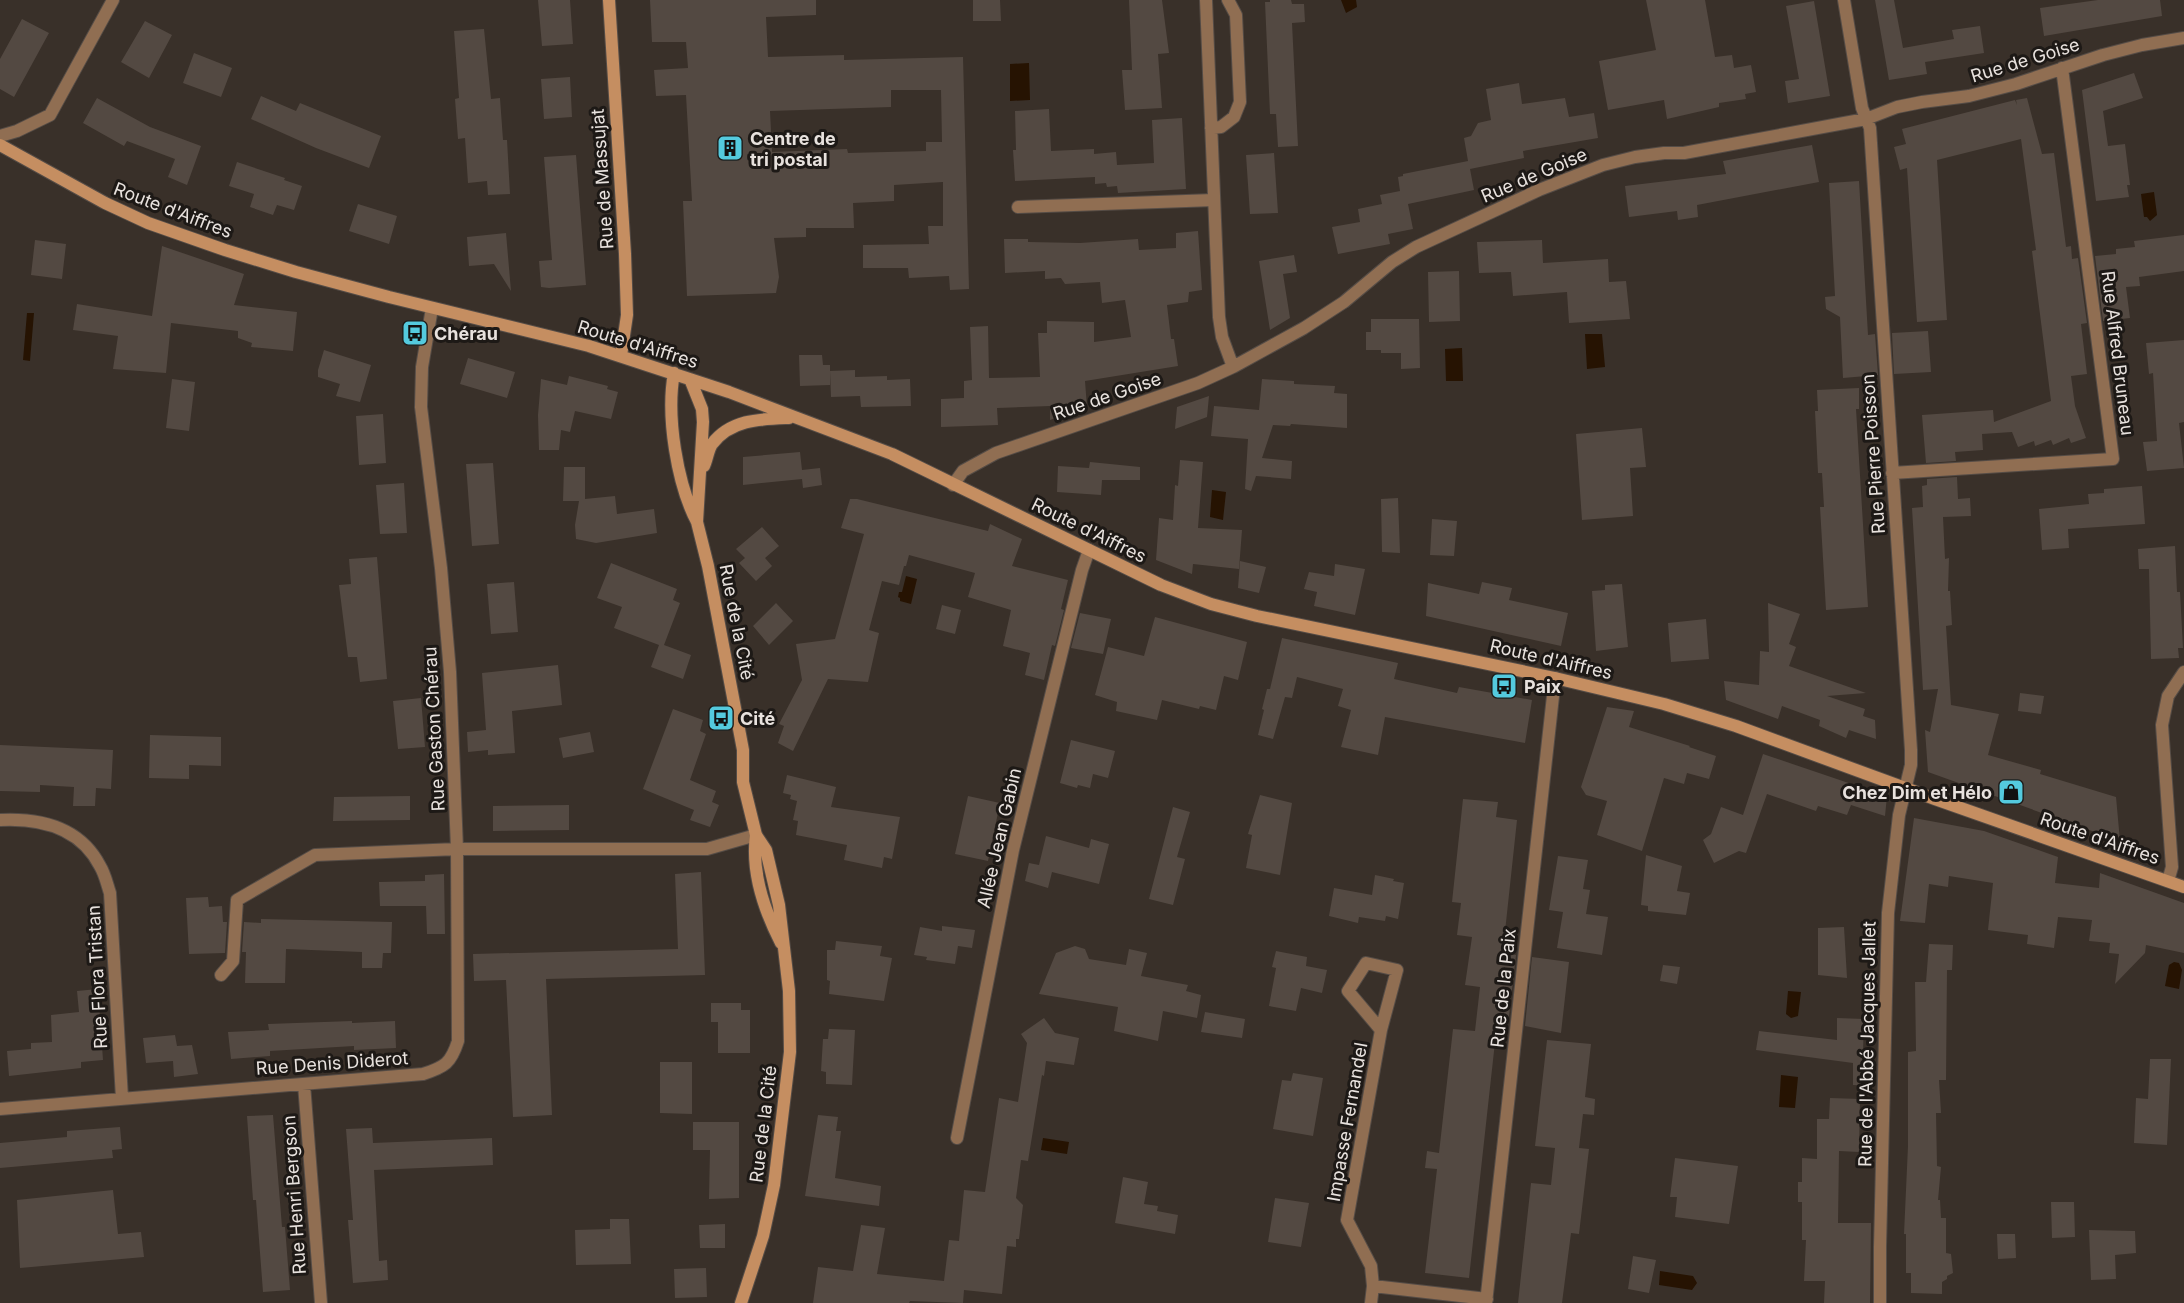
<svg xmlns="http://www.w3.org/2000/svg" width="2184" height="1303" font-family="Inter,sans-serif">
<rect width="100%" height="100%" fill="#393029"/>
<path fill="#261302" d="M1341,0H1356L1357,7L1346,13Z
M1029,63L1030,100L1010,101V64Z
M2154,192L2157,215L2150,221L2147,217H2144L2141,194Z
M27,313H34L30,361L23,360Z
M1585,334H1602L1605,367L1587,369Z
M1462,348L1463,381H1446L1445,349Z
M1212,490L1226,492L1223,520L1210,517Z
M906,576L917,579L911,604L900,601V598L898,597L899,592H902Z
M2174,962L2179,963L2182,970L2179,989L2165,986L2169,965Z
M1788,991L1801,992L1798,1016L1791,1018L1786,1014Z
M1781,1075L1798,1077L1795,1108L1779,1107Z
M1043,1138L1069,1142L1067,1154L1041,1150Z
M1660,1271L1693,1276L1697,1283L1692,1290L1659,1285Z"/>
<path fill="#534942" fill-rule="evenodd" d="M538,0H570L573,44L542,46Z
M650,0H816V15L766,17L768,57L844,55V60L963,57L969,289L950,290L949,276L909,278L908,268H863V245L929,244L928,226H943V182L894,185V201L853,203L854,228H806V237L774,238L779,277L776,293L687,296L683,201H692L686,95L656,96L654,70L688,68L686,42H652ZM891,90H941L942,142H926V151L848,153L847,149L772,152L770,111L891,107Z
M973,0H1000L1001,21H973Z
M1129,0H1162L1169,53L1158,54L1162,108L1125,110L1122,70H1132Z
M1270,0H1291L1292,4H1304L1305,22L1292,23L1298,146L1278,147L1276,114H1270L1265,2H1270Z
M1646,0H1705L1715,57L1732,55L1734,68L1751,65L1756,92L1745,94L1746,99L1719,103V107L1667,119L1664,100L1608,110L1599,61L1656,50Z
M1875,0H1894L1903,48L1954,39L1952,30L1980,26L1984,53L1925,62L1927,74L1889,80Z
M2098,0H2160L2162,16L2044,36L2040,8Z
M1814,1L1830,96L1788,103L1785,81L1799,79L1786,6Z
M22,19L49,33L14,97L0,89V59Z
M145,21L172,35L149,78L121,62Z
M484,29L491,99L500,98L503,140H507L510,194L488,195L487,181L468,183L465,138L458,139L455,99L459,98L454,31Z
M194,53L232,68L221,97L183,83Z
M2134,73L2143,98L2103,111L2108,146L2125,144L2130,185H2127L2129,197L2096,201L2082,90Z
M570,77L572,117L544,119L541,79Z
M1519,83L1522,104L1565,98L1569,117L1594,113L1598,138L1523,151L1524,158L1470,169L1474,190L1408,204L1413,229L1388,234L1390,244L1338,254L1332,227L1360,222L1358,209L1382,204L1380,195L1400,191L1398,177L1403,176V174L1468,161L1464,138L1471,136L1478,123L1491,120L1486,89Z
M261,96L296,111L300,103L381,136L369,168L316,148L251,119Z
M97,98L150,127L201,146L187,185L168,177L175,159L127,141L124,146L83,123Z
M2027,98L2042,154L2054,153L2066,247L2071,246L2072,259L2078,258L2087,323L2081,324L2087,374L2071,376L2075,406L2086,438L2071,443L2069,438L2053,445L2051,440L2035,446L2034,441L2018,447L2012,432L1982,434L1983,450L1955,452L1956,461L1926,463L1922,415L1993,410L1994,422L2051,401L2032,251L2036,250L2021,139L1937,160L1947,320L1917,322L1907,168L1900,170L1894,147L1906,144L1902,129L2015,100L2017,105L2016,100Z
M1049,109L1051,151L1094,149V154L1116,152L1117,165L1154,163L1152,120L1182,118L1186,189L1118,193L1117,186L1107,187L1106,183L1095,184V177L1015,181L1013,150H1016L1015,111Z
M1812,145L1819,182L1697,205L1698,217L1678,220L1677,211L1629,217L1625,186L1726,174L1723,161Z
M1274,153L1278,213L1250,214L1246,155Z
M576,155L586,285L549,288L541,287L539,261L552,260L544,157Z
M237,162L285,178L284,180L302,186L294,210L277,205L273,215L250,207L254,194L229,186Z
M1859,181L1868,335L1875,334L1878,375L1843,378L1840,317L1826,309L1825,297L1835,296L1829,183Z
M358,204L397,216L389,244L349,231Z
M1198,231L1202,290L1189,292L1188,302L1167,305L1171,339H1174L1178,366L1085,381L1087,407L1050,420V406L997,408L998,425L941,427V399L964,398V381L972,380L970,327L988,326L989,378L1040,377L1038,333H1047V321L1094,322V342L1131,337L1125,300L1102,303L1100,282L1065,284L1061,278L1045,279V271L1005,273L1004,239H1028V242L1080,243L1138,239L1139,250L1176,248V233Z
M506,233L511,291L494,264L469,266L467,237Z
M2184,235V271L2139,277L2140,286L2126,287L2130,318L2103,321L2095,256L2116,254V249L2135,247L2134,241Z
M35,240L66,244L62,279L31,275Z
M1542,240L1543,263L1608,259L1609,282L1626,281L1630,319L1569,323L1567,292L1513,296L1511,272L1479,273L1477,242Z
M162,246L244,274L234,305L297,312L293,351L251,347L252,343L238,338V331L171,323L166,373L113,369L118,336L73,330L77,304L152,316Z
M1294,255L1297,272L1283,274L1290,318L1270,330L1259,261Z
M1459,271L1460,321L1429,322L1428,272Z
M1371,319H1419L1420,368L1401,369V353H1381V350H1366V332H1371Z
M1928,331L1931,372L1894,374L1892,333Z
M2184,340V422L2179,423L2184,468L2147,471L2143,442L2157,441L2153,373L2149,374L2146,343Z
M324,350L371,365L360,402L336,396L340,384L318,377V370Z
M799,355H822L823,365H830V371L855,370V377L887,376V380L910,379L911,406L861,407L860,396L831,397L830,371V385L800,386Z
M468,358L515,372L507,398L460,384Z
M569,376L608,386L607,389L618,392L611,419L575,411L570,432L561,430L559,450H539L538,415L541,379L567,385Z
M172,379L195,382L189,431L166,428Z
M1262,379L1294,381V384L1335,386L1334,393L1347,394V428L1291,424L1290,426L1273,425L1262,458L1292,461L1291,479L1256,476L1251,491L1245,489L1248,439L1211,436L1214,406L1259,410Z
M1859,388V409H1856L1868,607L1826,610L1820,507H1824L1822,473H1818L1815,411H1818L1817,390Z
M1209,396L1207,417L1175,429L1177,407Z
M383,414L386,463L359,465L356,416Z
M1642,428L1646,467L1630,468L1633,516L1582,520L1576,434Z
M800,452L802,470L820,468L822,485L803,488L802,479L743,485V457Z
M1180,460L1203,462L1198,528L1242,530L1239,569L1193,564L1192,574L1156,560L1159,518L1173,520L1175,485L1178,486Z
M1090,462L1140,467V480H1102L1101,495L1057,492L1058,466L1089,468Z
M493,463L499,544L472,546L466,464Z
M564,467H585V499L615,496L617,514L654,509L657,533L596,543L576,539L575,525L579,501H563Z
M1957,477L1958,499L1970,498L1971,516L1943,517L1945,559L1949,558L1948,591H1950L1952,625L1946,626L1951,705L1999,714L1988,755L2041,770L2040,774L2116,797L2120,841L1928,772L1925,730L1930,732L1938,689L1923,690L1912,508L1923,507L1922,486L1927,485V479Z
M404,483L407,533L380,534L376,485Z
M2142,486L2145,524L2068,529L2069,548L2042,550L2039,509L2089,504L2088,494L2104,493V489Z
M1398,498L1400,553L1382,552L1381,499Z
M850,499H857L988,531L990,524L1022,539L1012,566L1068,580L1061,609L1064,610L1055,646L1052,645L1044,680L1025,675L1030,653L1003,646L1011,610L968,597L975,573L909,555L906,566H904L899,585L882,581L869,630L879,633L868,682L828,679L793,751L778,743L784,726L779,724L802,680L796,644L835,639L864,534L841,528Z
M1432,519L1457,521L1454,556L1430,555Z
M762,527L779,546L765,558L772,566L756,581L739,563L745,558L736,549Z
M2175,546L2177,592H2180L2183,648H2178L2179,658L2151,659L2149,569H2139L2138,549Z
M377,557L387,679L360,682L357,657H348L339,585L351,584L349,559Z
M1240,561L1266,567L1259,593L1238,588Z
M611,563L677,589L673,600L680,603L664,645L691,655L683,679L651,667L659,645L614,628L622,607L597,598Z
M1335,564L1365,569L1355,615L1314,606L1317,592L1304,589L1309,572L1334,576Z
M514,582L518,632L491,634L487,584Z
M1482,582L1512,588L1509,600L1568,613L1561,646L1426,616L1428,583L1479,594Z
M1622,584L1628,647L1596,651L1592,591L1605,590V585Z
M776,603L793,621L769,645L753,626Z
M1768,603L1800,614L1789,644L1796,647L1789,666L1866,693L1827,696L1865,709L1863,716L1875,720L1876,739L1849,730L1846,738L1819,726L1820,720L1782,706L1778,719L1726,700L1724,681L1759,685L1760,651L1769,652Z
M942,605L961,610L955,634L936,629Z
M1080,613L1111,619L1103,654L1071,648Z
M1155,617L1247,642L1238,680L1224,676L1216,710L1200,706L1199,709L1162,700L1157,720L1116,711L1117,702L1095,695L1108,647L1144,656Z
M1706,619L1709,659L1671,662L1668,623Z
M1282,638L1398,663L1394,679L1457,693L1459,687L1532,700L1525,743L1385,717L1378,755L1341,747L1351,710L1338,706L1343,689L1297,677L1292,698L1285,697L1273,739L1258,735L1264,710L1262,709L1267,689H1270Z
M558,665L562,705L512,711L515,753L488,755V750L468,752L467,732L486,730L482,673Z
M2020,693L2044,696L2041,714L2018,711Z
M421,698L425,747L398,749L393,701Z
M1607,707L1634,711L1629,727L1690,746L1689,747L1716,756L1709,779L1687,773L1684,784L1664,778L1642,851L1597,835L1607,801L1586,795L1581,787Z
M673,709L703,720L700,731L706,734L690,780L716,791L712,802L719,805L710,827L690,820L694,810L643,789Z
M590,732L594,752L563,758L559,738Z
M150,735L221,737V766L189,765V779L149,778Z
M1071,740L1115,751L1108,778L1093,774L1090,788L1078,785L1077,788L1060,783Z
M0,745L113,750L111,789L96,788L95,806H73L74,787L40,785V792L0,791Z
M1763,754L1887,796L1885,816L1851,805L1847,815L1818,806L1816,811L1767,794L1746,853L1739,851L1714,863L1703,840L1711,834L1721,807L1743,815Z
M787,775L836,787L831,807L900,817L892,859L884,857L882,868L844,860L847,845L796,835L798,821L793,820L797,801L790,799L791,795L783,793Z
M1260,795L1292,803L1280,875L1246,868L1252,835L1248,834Z
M410,796V820L333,821L334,797Z
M968,796L1000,803L988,861L955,854Z
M1463,799L1498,802L1496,817L1517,820L1504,941L1512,942L1510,954L1516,955L1508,1025L1497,1024L1469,1278L1425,1273L1437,1169L1425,1168L1427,1151L1439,1153L1453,1029L1475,1031L1480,987L1465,985L1472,937L1457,935L1461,903L1452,902Z
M569,805V830L493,831V806Z
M1173,807L1190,812L1177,857L1185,859L1173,905L1149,899Z
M1914,818L1984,831L2058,857L2055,883L2099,888L2100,873L2184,903V953L2146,945L2145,953L2115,984L2119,954L2109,953L2110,943L2089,941L2092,920L2058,917L2054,948L2027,944L2028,935L1988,930L1993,883L1949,876L1948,887L1929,884L1925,923L1900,921Z
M1046,836L1089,848L1091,839L1109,844L1099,884L1052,872L1048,888L1025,881L1029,863L1039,865Z
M1646,855L1682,866L1677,891L1690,893L1686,915L1648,911V906L1641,905Z
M1558,856L1588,860L1583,889L1590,890L1586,914L1608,917L1602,955L1557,948L1563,912L1549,910Z
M701,872L705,975L546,979L552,1115L513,1117L506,980L474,981L473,954L678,949L675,874Z
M444,874L445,934H427L426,906H380L379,882L425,881V875Z
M1375,875L1394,879L1393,881L1404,883L1398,919L1386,916L1385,921L1359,917L1358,923L1329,916L1334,888L1372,895Z
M208,897L209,907L222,906L223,922H227L225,953L189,954L186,898Z
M261,919L392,922L391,953H383L382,968H362V952L286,949L285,983H245L246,952H242L244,922L261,923Z
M942,926L975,930L972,948L958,946L955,964L926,960L927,957L914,955L920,927L942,931Z
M1844,927L1847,978L1818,975V928Z
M836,941L882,946L880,956L892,958L884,1001L829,994L830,981L827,980V950H835Z
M1929,944L1953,945L1952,970H1947L1946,1080H1939L1941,1113H1936L1937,1166L1941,1167L1938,1200H1940L1941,1218H1946V1253L1951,1254L1953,1273L1947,1276V1279L1942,1282V1294L1911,1293V1273H1906V1234H1904L1908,1146V1052L1916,1051L1915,982H1926Z
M1075,946L1085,949L1089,959L1126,965L1129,949L1147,953L1141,976L1188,985L1186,991L1201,995L1197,1018L1163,1011L1158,1041L1114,1031L1118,1007L1039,994L1056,953Z
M1276,951L1307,957L1306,966L1327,970L1322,993L1301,988L1296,1011L1269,1006L1276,968L1272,967Z
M1532,957L1569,962L1561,1033L1525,1026Z
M1663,965L1680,967L1677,984L1660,981Z
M98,989L103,1060L81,1062V1068L9,1076L7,1051L31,1049V1043L52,1042L51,1015L79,1012L77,991Z
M711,1003H741V1010H750V1053H718V1022H711Z
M1205,1012L1245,1019L1242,1038L1201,1032Z
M1044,1018L1055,1033L1079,1038L1074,1065L1046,1061L1044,1076L1042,1075L1028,1161L1021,1160L1016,1198L1023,1205L1019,1239H1016V1247L1007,1246L1002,1294L964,1290L963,1303L910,1301L909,1303H813L818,1267L853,1271L861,1225L885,1228L877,1274L944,1281L949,1240L959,1241L964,1190L985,1192L999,1098L1018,1102L1027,1043L1021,1034Z
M1837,1018L1864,1019L1863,1052H1873L1872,1086L1853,1085V1063L1756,1050L1759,1031L1837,1040Z
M352,1021V1023L395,1021L396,1048L354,1050V1046L270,1051V1056L231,1059L228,1032L269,1030L268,1024Z
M829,1029L855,1030L852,1085L826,1084V1072L821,1071L823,1039H828Z
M175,1035L177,1046L192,1045L198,1074L174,1077L173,1061L146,1063L143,1038Z
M1547,1040L1591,1044L1585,1097L1595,1099L1594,1115L1583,1114L1579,1148L1589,1149L1579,1234L1571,1233L1562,1303H1518L1531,1183L1551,1185L1555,1148L1535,1146Z
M2150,1059H2171L2167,1145L2134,1143L2136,1098L2148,1099Z
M660,1062H692V1114L660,1113Z
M1293,1073L1323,1078L1313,1136L1273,1129L1282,1080L1291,1081Z
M1830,1098L1860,1099L1859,1152L1839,1151L1838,1223H1871L1870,1303H1824L1825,1281H1804L1806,1240H1802V1202H1798V1182H1802V1158L1817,1159V1119H1829Z
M273,1115L282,1227H285L290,1290L263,1292L256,1200H253L247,1116Z
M818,1115L838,1117L836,1131H841L835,1178L881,1186L879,1206L805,1196Z
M693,1122H739V1198L709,1199L710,1150H693Z
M120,1127L122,1149L112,1150L113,1158L0,1168V1143L67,1137V1131Z
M372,1128L373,1143L492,1138L493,1165L374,1170L379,1261L387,1260L388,1280L353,1283L348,1220H353L346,1129Z
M1675,1158L1738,1166L1729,1224L1675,1217L1677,1197H1670Z
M1123,1177L1148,1182L1144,1204L1158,1206L1157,1211L1178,1215L1175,1234L1115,1223Z
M113,1190L118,1234L141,1232L144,1257L20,1268L17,1200Z
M1275,1198L1309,1203L1301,1247L1268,1242Z
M2051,1202H2074L2075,1237L2052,1238Z
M610,1219H629L631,1264L576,1265L575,1230L610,1229Z
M725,1224V1248H700L699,1225Z
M2089,1230L2135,1231L2136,1253L2115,1255L2116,1279L2091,1280Z
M1997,1234H2015L2016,1258L1998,1259Z
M1633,1256L1656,1260L1649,1293L1628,1289Z
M706,1268L707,1297L675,1298L674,1269Z"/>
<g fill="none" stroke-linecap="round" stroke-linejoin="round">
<g stroke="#554c46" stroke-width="14">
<path id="street" d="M1206,0L1219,317L1222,337L1233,367
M1844,0L1862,108L1870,128L1911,750V765L1899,815L1888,913L1880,1247V1303
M1211,128L1221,127L1234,117L1240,102L1236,15L1228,0
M0,136L17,131L50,115L113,0
M1018,207L1214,200
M432,308L422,367L421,407L441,568L450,672L457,849H707L756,835
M1892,473L2113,459L2062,68
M953,485L963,471L996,453L1198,383L1233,367L1304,328L1344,302L1392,262L1416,247L1539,190L1603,165L1635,157L1664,153H1684L1839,124L1866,119L1897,107L1922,102L1969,96L2016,84L2103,55L2142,45L2184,38
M0,820C40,818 80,827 100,866C105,874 107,884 110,893L122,1098
M2168,881L2172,867L2162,725L2168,696L2184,672
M304,1084L321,1303
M0,1109L423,1074C445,1067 451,1063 458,1041L457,849L315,855L237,900L233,961L221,975
M957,1138L1013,850L1082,570L1089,550
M1373,1286L1371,1266L1347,1220L1381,1030L1397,970L1366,963L1348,991L1381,1030
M1371,1303L1373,1286L1487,1299
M1486,1303L1555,678"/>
</g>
<g stroke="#554c46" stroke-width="14">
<path id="secondary" d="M609,0L625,254L627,315L621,356
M0,145L105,203L148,223L225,250L296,272L389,297L589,346L729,392L892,454L1161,585L1211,604L1257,616L1555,678L1664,704L1736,726L1935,799L2184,887
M674,373C666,416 677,484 697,522
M690,379L702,409L703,422L697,522L708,566L743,750V782L756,835L766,850L779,905L789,991L790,1052L774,1185L763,1236L741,1303
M704,466C707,460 708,450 712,444C731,419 761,419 789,418
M756,835C751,872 764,910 781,943"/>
</g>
<use href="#street" stroke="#906e52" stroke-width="12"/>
<use href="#secondary" stroke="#c58e61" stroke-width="12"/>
</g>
<defs>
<g id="building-square" transform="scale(1.35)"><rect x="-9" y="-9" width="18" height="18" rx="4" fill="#54cade" stroke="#1d1916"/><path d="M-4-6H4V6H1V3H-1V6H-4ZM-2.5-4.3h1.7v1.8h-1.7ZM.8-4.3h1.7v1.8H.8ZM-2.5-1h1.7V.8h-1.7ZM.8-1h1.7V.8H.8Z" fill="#111"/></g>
<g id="bus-square" transform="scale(1.35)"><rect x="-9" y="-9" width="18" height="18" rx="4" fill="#54cade" stroke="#1d1916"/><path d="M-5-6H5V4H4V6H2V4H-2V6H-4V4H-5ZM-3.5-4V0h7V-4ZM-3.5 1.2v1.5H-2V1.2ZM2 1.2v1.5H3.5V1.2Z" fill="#111"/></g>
<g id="shop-square" transform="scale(1.35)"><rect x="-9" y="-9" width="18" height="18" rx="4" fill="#54cade" stroke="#1d1916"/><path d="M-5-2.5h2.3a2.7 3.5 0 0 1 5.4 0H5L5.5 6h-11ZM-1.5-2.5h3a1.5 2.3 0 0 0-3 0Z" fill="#111"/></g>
</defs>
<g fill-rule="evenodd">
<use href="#building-square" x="730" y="148"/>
<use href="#bus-square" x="415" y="333"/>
<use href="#bus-square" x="1504" y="686"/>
<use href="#bus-square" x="721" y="718"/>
<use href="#shop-square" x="2011" y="792"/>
</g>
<g text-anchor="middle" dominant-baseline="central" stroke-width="6" stroke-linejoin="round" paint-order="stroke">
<g font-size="18" fill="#e8e2de" stroke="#1d1916">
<text transform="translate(2025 60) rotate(-17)">Rue de Goise</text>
<text transform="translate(1534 175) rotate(-23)">Rue de Goise</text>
<text transform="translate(602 179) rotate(-94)">Rue de Massujat</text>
<text transform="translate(173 210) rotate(21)">Route d'Aiffres</text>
<text transform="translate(638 344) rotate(17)">Route d'Aiffres</text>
<text transform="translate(2118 353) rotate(83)">Rue Alfred Bruneau</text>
<text transform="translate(1107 396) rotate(-19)">Rue de Goise</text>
<text transform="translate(1873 454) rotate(-94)">Rue Pierre Poisson</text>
<text transform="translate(1089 530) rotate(26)">Route d'Aiffres</text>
<text transform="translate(737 622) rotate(79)">Rue de la Cité</text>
<text transform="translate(1551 659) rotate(13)">Route d'Aiffres</text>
<text transform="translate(434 729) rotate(-93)">Rue Gaston Chérau</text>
<text transform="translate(999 838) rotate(-77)">Allée Jean Gabin</text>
<text transform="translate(2100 838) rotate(19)">Route d'Aiffres</text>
<text transform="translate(97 977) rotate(-93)">Rue Flora Tristan</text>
<text transform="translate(1503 988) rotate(-84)">Rue de la Paix</text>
<text transform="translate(1867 1044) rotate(-89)">Rue de l'Abbé Jacques Jallet</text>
<text transform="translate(332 1063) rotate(-4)">Rue Denis Diderot</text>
<text transform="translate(1347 1122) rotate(-80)">Impasse Fernandel</text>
<text transform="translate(763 1124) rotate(-83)">Rue de la Cité</text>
<text transform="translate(294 1195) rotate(-94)">Rue Henri Bergson</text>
</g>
<g font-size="18" font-weight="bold" fill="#e8e2de" stroke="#1d1916" text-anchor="start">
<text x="750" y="138">Centre de<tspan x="750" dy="21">tri postal</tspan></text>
<text x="434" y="333">Chérau</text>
<text x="1524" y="686">Paix</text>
<text x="740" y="718">Cité</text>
<text x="1992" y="792" text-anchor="end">Chez Dim et Hélo</text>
</g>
</g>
</svg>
